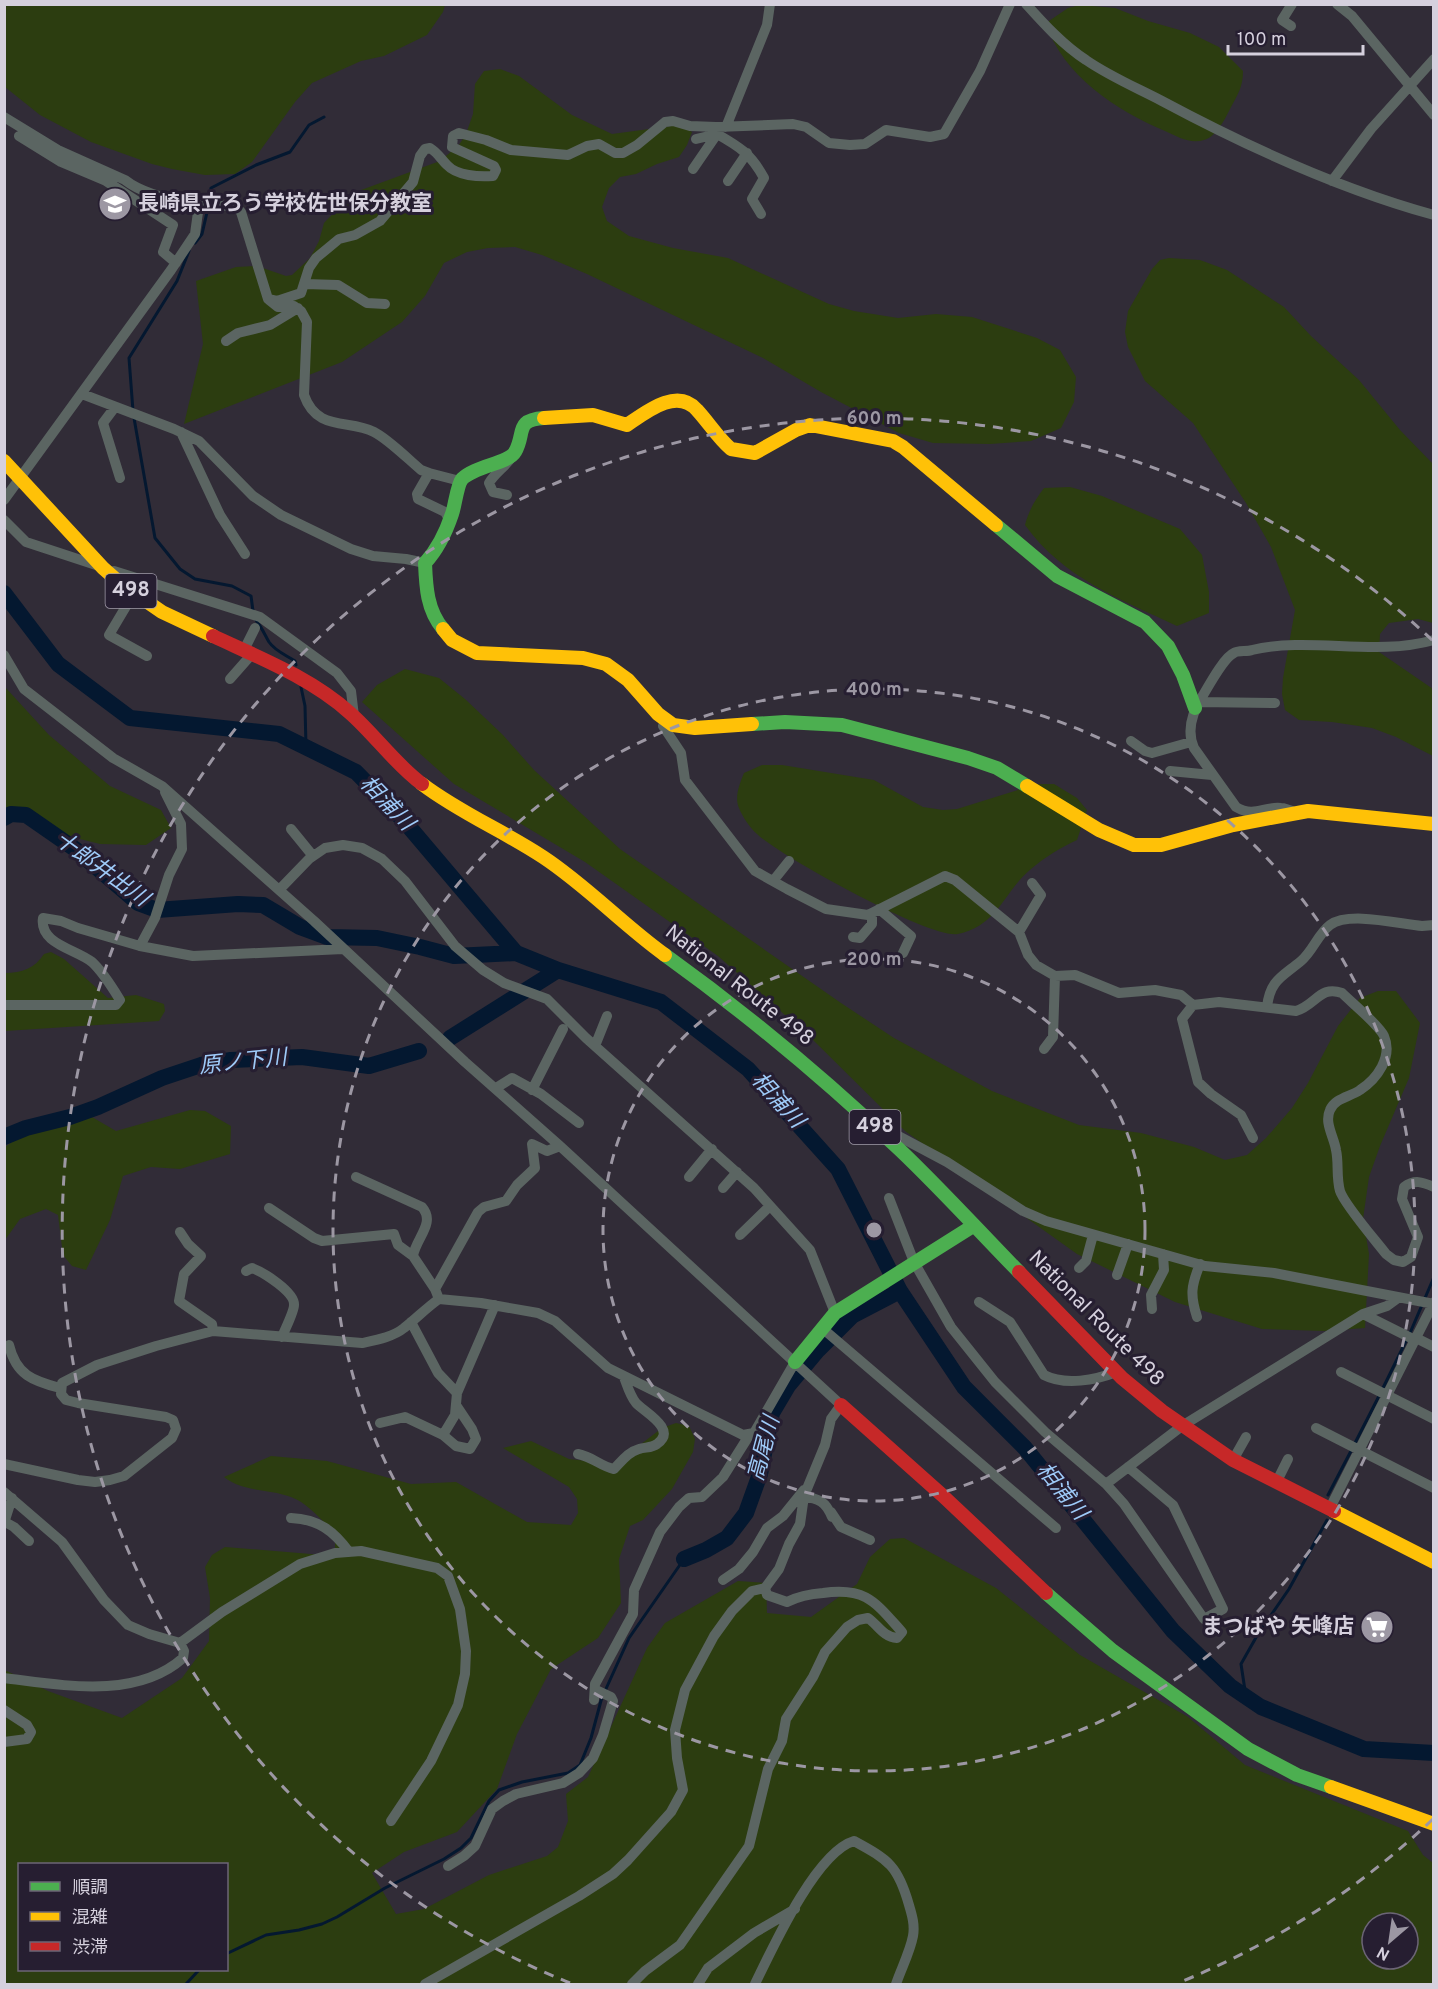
<svg xmlns="http://www.w3.org/2000/svg" width="1438" height="1989" font-family="Overpass,'Noto Sans JP',sans-serif">
<rect width="100%" height="100%" fill="#312c37"/>
<path fill="#2c3d10" fill-rule="evenodd" d="M4,5L5,4L445,5L443,12L427,35L384,56L361,61L312,83L295,102L252,162L235,174L205,175L172,169L152,164L91,142L40,115L5,87Z
M1080,5L1115,8L1148,21L1190,33L1219,47L1243,71C1243,87 1238,94 1230,109C1225,119 1216,137 1204,140C1190,144 1178,137 1165,131C1117,111 1062,75 1046,23L1068,8Z
M500,69L519,76L572,115L612,134L679,125L692,132L687,145L679,157L657,164L636,174L620,177L609,188L602,207L607,221L629,236L673,248L728,258L829,304L854,311L898,318L936,314L972,317L1037,338L1060,350L1076,377L1074,402L1061,428L1031,441L990,444L933,443L899,433L821,392L763,358L587,274L542,255L515,247L488,248L467,252L444,263L425,296L402,322L342,362L184,424L203,344L196,281L236,267L257,266L286,276L292,275L310,258L319,241L324,223L353,193L440,161L459,145L466,134L473,114L475,84L484,71Z
M1169,258L1200,260L1227,270L1284,307L1311,336L1359,380L1400,430L1433,464V623L1418,619L1389,623L1380,634L1379,652L1433,689V756L1396,737L1372,728L1332,722L1299,720L1285,710L1282,694L1283,678L1295,610L1271,547L1246,503L1193,423L1145,381L1128,347L1125,332L1128,311L1152,269L1160,260Z
M1070,487L1102,496L1180,529L1202,555L1209,592V613L1177,626C1120,599 1063,578 1025,525C1029,510 1035,500 1044,488Z
M405,669L439,678L465,699L503,735L534,770L620,849L841,1003L894,1038L992,1091L1079,1125L1141,1133L1194,1147L1225,1160L1247,1155L1266,1138L1292,1108L1308,1083L1338,1026L1360,998L1378,991H1396L1420,1023L1409,1078L1380,1146L1369,1177L1363,1219L1369,1254L1365,1328L1324,1331L1262,1329L1175,1302L1077,1254L905,1131L811,1038L718,956L585,862L454,784L362,702L377,685Z
M5,687L49,735L110,786L161,810L171,828L146,845L100,844L72,837L5,807Z
M762,765H782L874,780L923,807L943,810L957,809L1037,784H1054L1077,798L1087,810L1077,840C1060,848 1045,857 1031,869C1003,892 999,925 958,934C932,940 780,856 757,834C750,828 742,816 739,808C734,797 740,783 744,773Z
M51,952L64,959L108,998L136,995L164,1004L165,1011L159,1021L5,1031V973C22,973 35,968 44,954Z
M190,1110L205,1111L231,1126L230,1154L180,1169L151,1167L123,1176L110,1220L86,1270L72,1266L63,1255L58,1215L46,1209L20,1219L5,1240V1147L36,1125L92,1117L116,1131Z
M676,1423L689,1426L695,1439L693,1452L672,1489L643,1520L630,1526L619,1559L621,1603L598,1638L551,1669L517,1734L497,1789L457,1832L404,1852L372,1873L396,1914L424,1909L489,1875L547,1856L558,1847L568,1821L566,1794L588,1777L647,1648L665,1623L738,1581L766,1583L767,1613L811,1617L857,1584L870,1557L890,1539L904,1538L996,1588L1080,1655L1188,1717L1245,1765L1408,1831L1423,1855L1433,1863V1984H5L4,1672L7,1671L48,1691L122,1718L182,1678L209,1641L210,1598L205,1567L212,1555L225,1547L323,1555L335,1548V1533C322,1521 308,1503 291,1497C268,1488 245,1493 224,1477L271,1456L327,1461L411,1484L456,1482L527,1522L571,1525L578,1513L577,1499L569,1487L503,1448L531,1441L569,1459L615,1464L662,1428ZM20,1864H226V1970H20ZM1372,1923H1408V1959H1372Z"/>
<g fill="none" stroke-linecap="round" stroke-linejoin="round">
<path stroke="#041830" stroke-width="3" d="M209,202L211,188L256,165L290,152L309,125L324,117
M195,243L202,234L208,208
M133,411L129,358L177,281L189,251
M134,418L155,538L180,569L195,579L232,586L251,596L253,611
M256,620C262,628 265,635 269,642C275,651 286,655 295,661L296,665
M301,687L305,706L306,747
M1410,1333L1434,1277
M1382,1390L1407,1339
M1355,1443L1379,1396
M1328,1495L1352,1449
M605,1691L629,1638L684,1559
M1246,1697L1241,1664L1258,1634L1289,1589L1327,1520
M226,1954L266,1935L299,1930L322,1924L337,1917L385,1888L444,1859L461,1848L471,1838L489,1801L499,1790L522,1782L568,1773L580,1765L591,1738L602,1697
M186,1984L199,1970"/>
<path stroke="#041830" stroke-width="16" d="M4,593L58,664L130,718L279,734L356,772L405,822L516,953L558,970L661,1002L748,1069L838,1169L900,1291L964,1387L1025,1448L1173,1631L1230,1686L1261,1707L1364,1749L1434,1753
M4,818L11,814L26,815L75,849L138,903L157,910L238,904L263,905L300,927L327,937L377,938L420,947L454,956L516,953
M450,1038L558,970
M4,1137L26,1128L70,1117L98,1107L162,1078L201,1065L231,1060L302,1057L369,1066L419,1051
M684,1559L706,1550L727,1538L746,1513L760,1474L772,1413L788,1386L818,1350L852,1316L900,1291"/>
<path stroke="#5b6562" stroke-width="10" d="M1026,4C1044,24 1063,45 1086,60C1109,76 1137,88 1162,101C1248,147 1339,189 1434,215
M1337,4L1352,16L1434,115
M1291,26L1282,20L1292,4
M4,117L58,150L125,180C145,196 175,199 199,205
M726,127L767,25L770,4
M19,136L61,162L106,181L173,225L163,252L176,263
M696,139L717,134V133
M693,169L717,134C740,147 751,154 764,178L752,199L761,214
M728,181L747,153
M1332,181L1371,129L1434,59
M305,284L338,285L367,303L385,304
M268,299L277,301L301,293L309,268L316,258L339,239L355,235L380,221L413,182L420,156L425,149L430,148C437,152 441,159 447,165C457,176 479,177 493,176L496,170L494,166L452,147L453,136L459,133L486,140L511,150L568,155L587,146L599,144L615,153H623L637,145L665,122L673,121L690,126L716,127L793,124L806,127L829,143L850,145L865,144L886,130L930,137L944,134L980,71L1010,4
M226,341L238,333L270,325L298,308
M82,394L174,429L199,441L253,496L281,515L351,549L373,556L406,559L425,563
M115,407L103,423L120,478
M181,432L220,515L245,554
M507,495L493,492L489,483C495,473 505,467 512,457
M4,500L171,270L195,234L199,205L235,206L241,212L268,299L278,307L294,306L301,311L307,322L304,395C317,432 349,419 374,432C388,439 408,459 421,470L429,473
M449,519L445,512L418,499L417,494L429,473L460,481
M4,520L26,542L96,565
M114,571L260,617L337,673L351,691L354,716
M134,593L109,635L147,656
M244,650L255,628
M4,655L24,689L113,758L162,786L314,921L465,1062L560,1146L841,1405L831,1419L825,1445L804,1496L800,1524L789,1544L779,1569L765,1588L752,1591L732,1611L714,1636L685,1690L675,1730L677,1758L683,1790L671,1812L628,1860L613,1874L579,1896L425,1984
M230,679L252,654
M1199,702L1275,703
M663,726L681,753L685,780L755,871L787,889L826,909L868,915L945,876L955,880L1019,932L1028,955L1036,965L1055,976L1075,975L1119,993L1155,990L1181,995L1193,1005
M1131,741L1145,751L1152,753L1191,742
M1170,771L1212,775
M1296,813C1292,811 1286,808 1281,808C1263,806 1255,818 1236,807L1194,748C1186,730 1192,713 1202,697C1208,687 1224,657 1234,653C1238,650 1247,652 1252,650C1311,636 1374,657 1434,640
M291,829L313,856
M773,881L789,861
M279,890L309,859L325,848L343,845L362,848L382,859L405,881L455,946L483,970L504,983L547,999L586,1038L754,1188L810,1250L835,1313
M879,909L911,936L903,953
M1019,932L1041,895L1032,883
M853,937L860,938L872,924V913
M140,946L155,918L169,875L182,849L181,824L165,792
M4,1005H116L120,1000C112,987 103,972 92,962C76,949 39,944 43,918L61,921L78,928L140,946L193,956L343,949
M1267,1007C1270,980 1282,977 1301,961C1313,951 1318,934 1330,925C1349,911 1399,924 1422,926L1434,925
M595,1046L607,1016
M1044,1049L1053,1037L1055,976
M496,1088L512,1078L541,1094L579,1123
M532,1090L563,1029
M887,1130L947,1162L1023,1211L1046,1221L1205,1266L1274,1273L1434,1304
M1253,1138L1241,1115L1211,1094L1198,1082L1182,1019L1193,1005L1219,1002L1296,1011C1316,1005 1320,985 1342,993C1351,1002 1379,1025 1384,1036C1393,1057 1377,1079 1360,1090C1350,1097 1335,1098 1330,1110C1324,1123 1334,1137 1336,1150C1339,1163 1336,1177 1340,1191C1344,1204 1376,1241 1386,1254L1394,1260L1403,1262L1411,1257L1418,1237L1402,1199L1404,1187C1415,1179 1422,1182 1434,1187
M356,1177L422,1207C436,1223 416,1238 413,1256L435,1289
M689,1177L712,1149
M723,1188L737,1172
M889,1198L914,1262L951,1327L995,1382L1045,1432L1106,1484L1124,1504L1204,1619L1223,1609L1173,1505L1128,1467
M269,1208L314,1238L322,1241L394,1234L398,1245L413,1256
M180,1232L188,1244L201,1256L184,1274L179,1301L212,1324L213,1331
M740,1235L770,1206
M1079,1268L1086,1261L1093,1235
M246,1271L252,1268C263,1272 295,1292 294,1305C294,1312 285,1329 282,1337
M1117,1275L1128,1244
M439,1299L435,1289L478,1212L484,1207L506,1201L517,1185L535,1168L532,1144L547,1151L560,1146
M979,1302L1010,1322L1044,1375C1065,1386 1096,1380 1116,1372
M1152,1309L1151,1295L1164,1270L1163,1254
M1363,1314L1415,1340
M1197,1317C1190,1295 1191,1286 1200,1264
M411,1322L438,1373L457,1393L495,1305
M822,1328L1056,1528
M1416,1338L1434,1347
M9,1345C16,1375 33,1381 60,1388
M1341,1372L1434,1419
M380,1423L405,1417L443,1435L455,1415L457,1393
M1316,1428L1434,1488
M443,1435L456,1446L470,1449L476,1439L472,1429L456,1405
M578,1454C593,1457 600,1466 614,1469C622,1461 628,1452 639,1449C645,1447 652,1448 657,1444C678,1429 644,1412 636,1403C630,1396 627,1385 624,1377
M1233,1460L1246,1437
M4,1464L78,1480L95,1482L110,1480L124,1476L172,1438L176,1429L173,1420L166,1417L78,1403L66,1400L61,1394L62,1383L97,1365L156,1346L213,1331L362,1343C376,1340 393,1337 404,1328C416,1319 426,1308 439,1299L481,1303L538,1313L555,1321L608,1368L743,1435L754,1433L795,1362
M1276,1483L1288,1459
M1106,1484L1182,1426L1363,1314L1387,1306L1398,1298
M4,1492L62,1542L104,1600L128,1625L149,1634L180,1643L222,1612L300,1564L335,1553L361,1551L437,1568L448,1576L460,1609L466,1651L465,1674L458,1705L431,1761L391,1821
M803,1497C819,1498 826,1502 832,1517
M1330,1508L1434,1302
M831,1512L841,1527L870,1540
M291,1518C318,1519 334,1531 349,1552
M5,1522L14,1527L29,1541
M4,1523L12,1498
M723,1580L739,1569L753,1552L767,1528L783,1516L804,1490
M4,1678C62,1685 136,1700 183,1658L184,1651L180,1643
M594,1700L595,1684L633,1614L634,1590L660,1532L679,1507L689,1498L702,1497L723,1477L750,1434
M4,1710L27,1725L31,1732L27,1739L4,1742
M448,1866L464,1856L475,1846L492,1809L503,1801L516,1794L563,1783L579,1773L593,1758L603,1735L613,1701L611,1697L596,1690
M632,1984L645,1971L680,1945L749,1846L768,1769L782,1741L786,1719L813,1677L825,1652L847,1627L858,1620L868,1618C878,1625 883,1637 897,1638L902,1632C875,1602 866,1587 823,1593C809,1594 799,1596 787,1602L767,1595L765,1588
M698,1984L708,1968L754,1933L795,1909
M755,1984C772,1949 816,1852 854,1841C889,1860 898,1866 909,1905C912,1915 915,1925 913,1936C910,1952 901,1969 896,1984"/>
<path stroke="#4caf50" stroke-width="14" d="M996,525L1057,576L1145,622L1168,646L1183,675L1195,708
M443,629C427,610 426,587 425,563C438,549 446,532 452,514C455,506 457,485 462,479C475,466 509,463 515,452C526,433 514,420 544,418
M752,724L785,722L842,725L968,758L997,768L1027,786
M665,955C747,1014 826,1080 900,1150C941,1189 979,1231 1019,1272
M795,1362L835,1313L973,1226
M1046,1593L1113,1651L1248,1749L1297,1775L1331,1787"/>
<path stroke="#ffc107" stroke-width="14" d="M544,418L593,415L627,425C646,412 677,387 697,410C709,423 718,438 731,449L755,453L796,430L810,425L893,441L903,447L996,525
M4,461L103,568L120,583L162,612L213,636
M443,629L452,640L477,653L583,658L606,664L628,680L658,714L673,725L695,728L752,724
M422,784C460,813 504,831 543,857C587,886 622,924 665,955
M1027,786L1099,830L1134,845H1161L1233,825L1308,811L1434,824
M1334,1511L1434,1562
M1331,1787L1434,1824"/>
<path stroke="#c62828" stroke-width="14" d="M213,636C260,658 311,678 350,713C375,735 395,764 422,784
M1019,1272L1122,1378L1162,1411L1233,1460L1334,1511
M841,1405L942,1495L1046,1593"/>
</g>
<g fill="none" stroke="#9c97a3" stroke-width="3" stroke-dasharray="10 8">
<circle cx="874" cy="1230" r="271"/>
<circle cx="874" cy="1230" r="541"/>
<path d="M1433 1819A812 812 0 0 1 1178 1983M570 1983A812 812 0 1 1 1433 641"/>
</g>
<defs>
<g id="school-disc" transform="scale(1.725)"><circle r="9.5" fill="#9c97a3" stroke="#261e31"/><path d="M0-5L7-2L0 1L-7-2ZM-4 1L0 2.5L4 1V4Q0 6-4 4Z" fill="#fff"/></g>
<g id="supermarket-disc" transform="scale(1.725)"><circle r="9.5" fill="#9c97a3" stroke="#261e31"/><path d="M-6-5.5h2.5l.6 2H6L4.5 2H-2.5L-4.4-4H-6ZM-1.5 3.2a1.3 1.3 0 1 0 .1 0ZM3 3.2a1.3 1.3 0 1 0 .1 0Z" fill="#fff"/></g>
</defs>
<g fill-rule="evenodd">
<use href="#school-disc" x="115" y="204"/>
<use href="#supermarket-disc" x="1377" y="1627"/>
</g>
<g text-anchor="middle" dominant-baseline="central" stroke-width="6" stroke-linejoin="round" paint-order="stroke">
<g fill="#261e31" stroke="#a09ba9" stroke-width="1.5">
<rect x="105.5" y="574" width="51" height="34" rx="4.5"/>
<rect x="849.5" y="1110" width="51" height="34" rx="4.5"/>
</g>
<g font-size="20" font-weight="bold" fill="#d5d0dd">
<text x="131" y="591">498</text>
<text x="875" y="1127">498</text>
</g>
<g font-size="21" font-weight="bold" fill="#d5d0dd" stroke="#261e31" text-anchor="start">
<text x="138" y="204">長崎県立ろう学校佐世保分教室</text>
<text x="1354" y="1627" text-anchor="end">まつばや 矢峰店</text>
</g>
<g font-size="21" fill="#d5d0dd" stroke="#261e31">
<text transform="translate(739 986) rotate(38)">National Route 498</text>
<text transform="translate(1096 1319) rotate(45)">National Route 498</text>
</g>
<g font-size="22" font-style="italic" fill="#9ecaf8" stroke="#261e31">
<text transform="translate(386 804) rotate(46)">相浦川</text>
<text transform="translate(101 870) rotate(36)">十郎井出川</text>
<text transform="translate(243 1063) rotate(-6)">原ノ下川</text>
<text transform="translate(777 1101) rotate(48)">相浦川</text>
<text transform="translate(765 1449) rotate(-75)">高尾川</text>
<text transform="translate(1061 1492) rotate(51)">相浦川</text>
</g>
</g>
<circle cx="874" cy="1230" r="9" fill="#9c97a3" stroke="#261e31" stroke-width="3"/>
<g font-size="18" text-anchor="middle" font-weight="bold" fill="#9c97a3" stroke="#261e31" stroke-width="6" stroke-linejoin="round" paint-order="stroke">
<text x="874" y="424">600 m</text>
<text x="874" y="695">400 m</text>
<text x="874" y="965">200 m</text>
</g>
<rect width="1438" height="1989" fill="none" stroke="#d5d0dd" stroke-width="12"/>
<rect x="18" y="1863" width="210" height="108" fill="#261e31" stroke="#6c6576" stroke-width="1.5"/>
<rect x="30" y="1882" width="30" height="9" fill="#4caf50" stroke="#6c6576" stroke-width="1.5"/>
<text x="72" y="1893" font-size="18" fill="#d5d0dd">順調</text>
<rect x="30" y="1912" width="30" height="9" fill="#ffc107" stroke="#6c6576" stroke-width="1.5"/>
<text x="72" y="1923" font-size="18" fill="#d5d0dd">混雑</text>
<rect x="30" y="1942" width="30" height="9" fill="#c62828" stroke="#6c6576" stroke-width="1.5"/>
<text x="72" y="1953" font-size="18" fill="#d5d0dd">渋滞</text>
<g transform="translate(1390 1941) rotate(209)"><circle r="28" fill="#261e31" stroke="#6c6576" stroke-width="1.5"/>
<path d="M0-4.5L10 22L0 15L-10 22Z" fill="#9c97a3"/>
<text y="-9" font-size="16" font-weight="bold" text-anchor="middle" fill="#d5d0dd">N</text>
</g>
<path d="M1228 45v9h135v-9" fill="none" stroke="#d5d0dd" stroke-width="3"/>
<text x="1237" y="45" font-size="18" fill="#d5d0dd" stroke="#261e31" stroke-width="4.5" paint-order="stroke">100 m</text>
</svg>
